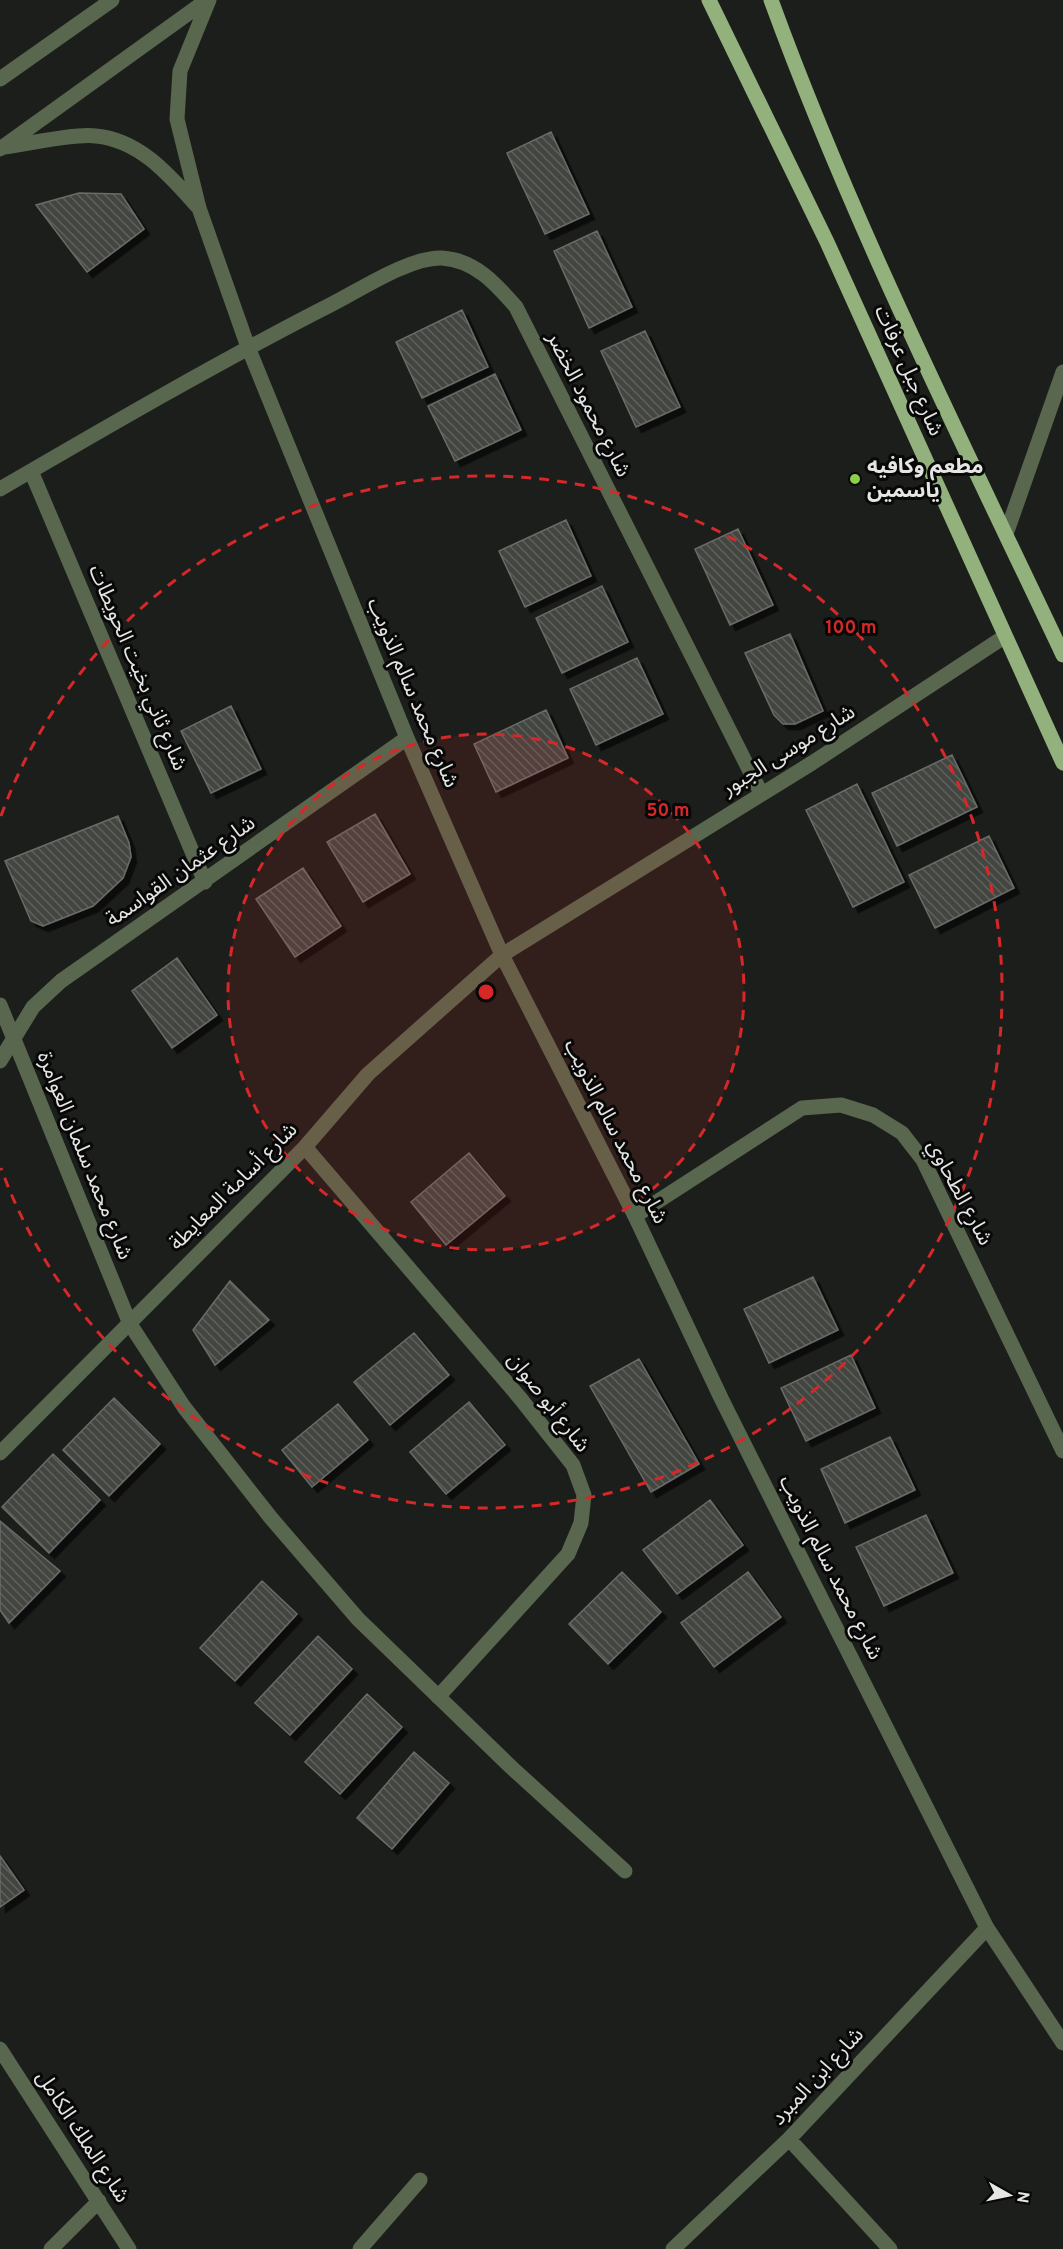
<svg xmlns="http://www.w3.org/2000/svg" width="1063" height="2249" font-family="Overpass,'Noto Sans Arabic',sans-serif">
<defs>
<pattern id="building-back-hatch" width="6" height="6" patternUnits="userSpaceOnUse" patternTransform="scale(1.5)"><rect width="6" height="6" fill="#434541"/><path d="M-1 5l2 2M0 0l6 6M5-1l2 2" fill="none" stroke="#5e605c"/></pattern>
<filter id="shadow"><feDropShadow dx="5.5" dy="5.5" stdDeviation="0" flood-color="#0009"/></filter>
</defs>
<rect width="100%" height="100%" fill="#1c1e1b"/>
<path fill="url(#building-back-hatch)" stroke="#6a6c68" stroke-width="1.5" filter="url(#shadow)" d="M551,132L589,214L545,234L507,153Z
M79,193L121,194L144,229L87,272L36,205Z
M597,231L632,307L589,328L554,251Z
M462,310L488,367L422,398L396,342Z
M645,331L680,407L636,427L601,351Z
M495,374L521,430L455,461L428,406Z
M566,520L591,576L525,607L499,551Z
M738,529L773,605L730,625L695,549Z
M602,586L628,642L562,673L536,618Z
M790,634L823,711L795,724H783L774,715L745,653Z
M637,658L663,714L596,745L570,689Z
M231,706L261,769L211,793L181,731Z
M546,710L568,758L496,792L474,744Z
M952,755L977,807L897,846L872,793Z
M857,784L904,882L853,907L806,810Z
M375,814L410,874L363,902L327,842Z
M118,816L129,843L131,857L123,878L93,906L43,926L31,921L5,861Z
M989,836L1014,888L935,928L909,875Z
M303,868L341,926L295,957L256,899Z
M177,958L217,1015L172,1048L132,991Z
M469,1153L505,1196L446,1245L411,1202Z
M813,1277L838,1330L769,1363L744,1309Z
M230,1281L269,1320L215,1365L193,1330Z
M414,1333L449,1375L390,1425L354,1382Z
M851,1355L875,1408L806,1441L781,1388Z
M639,1359L699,1464L651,1492L590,1386Z
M114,1398L160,1444L109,1496L63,1450Z
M469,1402L505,1445L446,1494L410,1452Z
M338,1404L368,1440L312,1487L282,1450Z
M890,1437L915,1490L845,1523L821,1469Z
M53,1454L100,1500L49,1553L2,1507Z
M710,1500L743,1545L677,1594L643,1550Z
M926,1515L953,1573L884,1606L856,1547Z
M0,1521L60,1571L9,1623L0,1610Z
M622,1572L661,1612L608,1664L569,1624Z
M748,1572L781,1617L714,1667L681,1623Z
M262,1581L297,1614L235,1681L200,1648Z
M318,1636L352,1669L290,1735L255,1703Z
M367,1694L402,1727L340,1794L305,1762Z
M414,1752L449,1783L392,1849L357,1818Z
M0,1856L24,1890L0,1907Z"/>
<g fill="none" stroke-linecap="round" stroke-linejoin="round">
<path stroke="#58674d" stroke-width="15" d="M209,0L180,71L177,119L199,208L248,347L407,738L502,955L635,1216L721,1398L812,1580L987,1928L1063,2043
M0,79L112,0
M4,147C28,144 75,133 96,136C140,140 170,176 197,206
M0,149L207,0
M31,471L205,882
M0,489C110,425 220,361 334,303C363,288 410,257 442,258C475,260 496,284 516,307L761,793
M1006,534L1063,372
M0,1005L130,1324L184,1407L271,1518L358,1619L511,1767L625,1871
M0,1061L33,1007L61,981L407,738
M305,1147L520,1398L573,1465L584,1495L581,1523L568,1554L438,1697
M635,1216L802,1108L841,1105L873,1115L902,1133L923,1160L1063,1451
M0,1453L305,1147L368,1074L502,955L812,763L1004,637
M0,2049L129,2249
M789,2139L890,2249
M51,2249L99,2201
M360,2249L420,2180
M673,2249L789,2139L987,1928"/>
<path stroke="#93b17c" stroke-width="15" d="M709,0L827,242L1063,763
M771,0C853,225 961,439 1063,655"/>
</g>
<circle cx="486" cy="992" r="258" fill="#d62828" fill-opacity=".12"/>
<g fill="none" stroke="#d62828" stroke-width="3" stroke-dasharray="10 8">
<circle cx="486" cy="992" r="258"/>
<path d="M1 816A516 516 0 1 1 1 1168"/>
</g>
<circle fill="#8bce47" stroke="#070807" stroke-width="2" cx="855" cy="479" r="6"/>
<g text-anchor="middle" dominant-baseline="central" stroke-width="6" stroke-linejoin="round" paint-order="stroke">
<g font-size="21" fill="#e5e6e4" stroke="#070807">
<text transform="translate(908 371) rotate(66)">شارع جبل عرفات</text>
<text transform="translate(588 405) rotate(63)">شارع محمود الخضر</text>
<text transform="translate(137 668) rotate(67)">شارع ثاني بخيت الحويطات</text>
<text transform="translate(412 693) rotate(67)">شارع محمد سالم الذويب</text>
<text transform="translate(789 751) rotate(-32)">شارع موسى الجبور</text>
<text transform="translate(181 872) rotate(-35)">شارع عثمان القواسمة</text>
<text transform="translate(615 1132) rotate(63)">شارع محمد سالم الذويب</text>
<text transform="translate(84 1156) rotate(68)">شارع محمد سلمان العوامرة</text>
<text transform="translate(234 1187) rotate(-45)">شارع أسامة المعايطة</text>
<text transform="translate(959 1193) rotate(62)">شارع الطحاوي</text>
<text transform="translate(548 1403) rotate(52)">شارع أبو صوان</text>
<text transform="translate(830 1568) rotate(63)">شارع محمد سالم الذويب</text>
<text transform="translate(818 2077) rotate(-47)">شارع ابن المبرد</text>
<text transform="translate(82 2137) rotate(57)">شارع الملك الكامل</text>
</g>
<g font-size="21" font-weight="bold" fill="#e5e6e4" stroke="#070807" text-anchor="start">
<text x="867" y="467">مطعم وكافيه<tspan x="867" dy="24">ياسمين</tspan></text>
</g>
</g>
<circle cx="486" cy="992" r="9" fill="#d62828" stroke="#070807" stroke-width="3"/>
<g font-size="18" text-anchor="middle" font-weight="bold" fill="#d62828" stroke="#070807" stroke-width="6" stroke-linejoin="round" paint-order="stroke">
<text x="851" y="633">100 m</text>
<text x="668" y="816">50 m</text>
</g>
<g transform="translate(1009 2195) rotate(99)" stroke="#070807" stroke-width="4.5" paint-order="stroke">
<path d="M0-4.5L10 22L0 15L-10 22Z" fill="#e5e6e4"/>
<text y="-9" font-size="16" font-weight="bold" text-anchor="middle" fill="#e5e6e4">N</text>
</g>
</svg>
